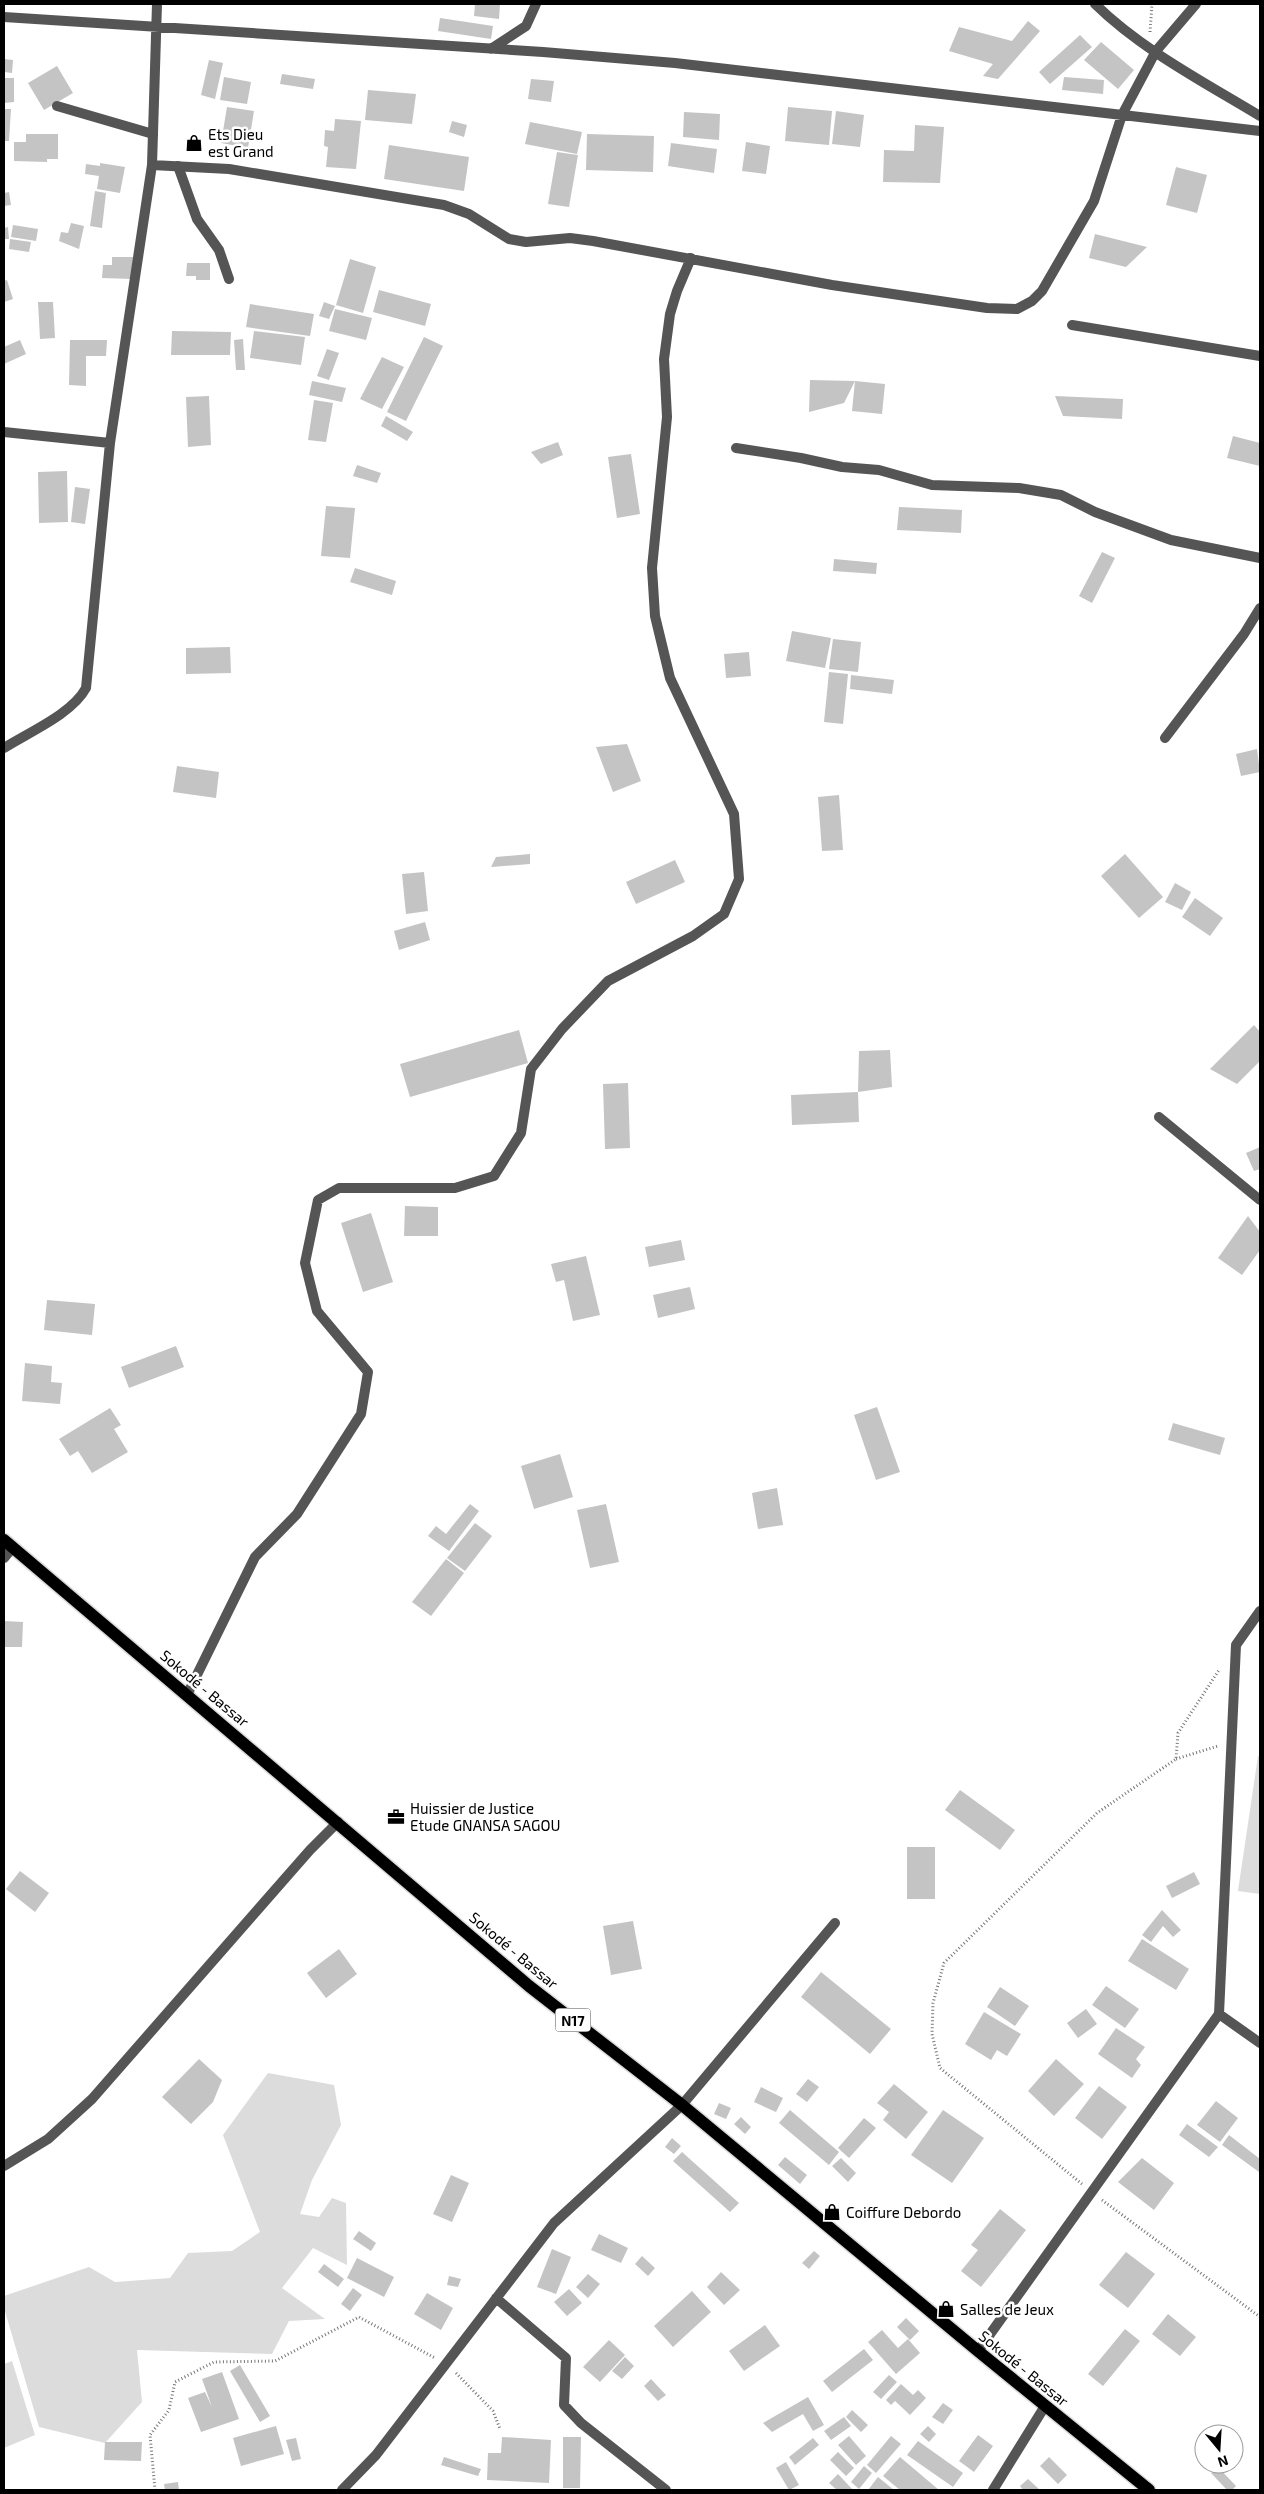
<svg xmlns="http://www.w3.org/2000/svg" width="1264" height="2494" font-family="'Exo 2',sans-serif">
<rect width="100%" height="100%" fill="#fff"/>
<path fill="#dcdcdc" d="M1258,1756L1260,1757V1894L1238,1891Z
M268,2073L334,2085L341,2125L312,2180L300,2214L319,2217L332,2198L346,2203L347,2265L313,2248L282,2288L325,2319L289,2321L272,2354L137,2350L142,2402L105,2443L39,2427L4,2308V2296L89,2267L115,2282L170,2278L188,2253L232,2251L260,2232L223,2135Z
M12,2361L35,2435L4,2448V2364Z"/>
<path fill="#c4c4c4" d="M475,4H500L499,19L474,16Z
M440,18L493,26L491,39L438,31Z
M1028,21L1040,31L998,79L983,76L993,64L949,51L959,27L1012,41Z
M1080,35L1092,47L1050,84L1039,72Z
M1101,42L1134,70L1118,89L1084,60Z
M4,59L13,60L12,73L4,72Z
M209,60L223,63L215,99L201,95Z
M57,66L73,93L44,110L28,83Z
M282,74L315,79L313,89L280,84Z
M224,77L251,82L247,104L220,100Z
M1064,77L1104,80L1103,94L1062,90Z
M4,78H14V102L4,103Z
M531,79L554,81L551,102L528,99Z
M368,90L416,94L412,124L365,120Z
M227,107L254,111L248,148L221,143Z
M788,107L832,111L829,145L785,141Z
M4,109H11L9,141H4Z
M836,111L864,115L860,147L832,144Z
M684,112L720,114L719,140L683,137Z
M335,119L361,121L356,169L326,167L328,147L324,146L325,130L334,131Z
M452,121L467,125L464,137L449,132Z
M530,122L582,132L577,154L525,144Z
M915,125L944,127L940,183L883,182L884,150L914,151Z
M26,134H58V159H47V162L14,161V142H26Z
M587,134L654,136L653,172L586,170Z
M746,142L770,146L766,174L742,171Z
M671,143L717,149L714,173L668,166Z
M389,145L469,157L464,191L384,179Z
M557,152L578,155L569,207L548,204Z
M100,163L125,167L120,193L97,189L99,176L85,174L86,164L100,166Z
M1176,167L1207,175L1197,213L1166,205Z
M95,191L106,193L102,228L90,226Z
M9,192L11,205L4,206V193Z
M71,223L84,226L79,249L59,241L61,232L68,233Z
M13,225L38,229L36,241L11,237Z
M8,227L9,239H4V228Z
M1095,234L1147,247L1126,267L1089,258Z
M10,239L31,242L29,252L9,249Z
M112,257H133L132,279L102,278L103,265H112Z
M350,259L376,267L363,313L336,305Z
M187,263H210V280H196V276H186Z
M7,280L13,299L4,302V281Z
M379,290L431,304L425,326L373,312Z
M38,302H53L55,338L40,339Z
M324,302L335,306L329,319L319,316Z
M250,304L314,314L310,336L246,327Z
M335,309L372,318L366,340L329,331Z
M172,331L231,332L230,355H171Z
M254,331L305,337L301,365L250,358Z
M424,337L443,346L406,421L387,412Z
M243,339L245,370H236L234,340Z
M20,340L26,354L4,364V347Z
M70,340H107L106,356H86V386L69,385Z
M327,349L339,353L329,380L317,376Z
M382,357L404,367L382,409L360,399Z
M810,380L855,381L885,384L882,414L852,411L855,381L844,403L809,412Z
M312,381L346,388L342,402L309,395Z
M209,396L211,445L188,447L186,397Z
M1055,396L1123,399L1122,419L1063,416Z
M314,400L333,403L326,442L308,440Z
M386,416L413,432L407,441L381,426Z
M1233,436L1260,443V466L1227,458Z
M558,442L563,455L541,464L531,452Z
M631,454L640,514L617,518L608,457Z
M357,465L381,473L377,483L353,476Z
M67,471L68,522L39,523L38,472Z
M75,487L90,489L85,524L71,522Z
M326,506L355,508L350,558L321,556Z
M899,507L962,510L961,533L897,530Z
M1102,552L1115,558L1092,603L1079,596Z
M834,559L877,563L876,574L833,571Z
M355,568L396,581L392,595L350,582Z
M792,631L831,638L825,668L786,661Z
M833,639L861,642L858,672L829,669Z
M230,647L231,673L186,674V648Z
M749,652L751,676L726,678L724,654Z
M829,672L848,674L843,724L824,722Z
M851,675L894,680L892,694L850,689Z
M627,744L641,781L613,792L596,747Z
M1257,749L1260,772L1241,776L1236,754Z
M177,766L219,772L216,798L173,792Z
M839,795L843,850L822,851L818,797Z
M530,854V864L491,867L496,857Z
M1125,854L1163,897L1139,918L1101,876Z
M675,860L685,882L636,904L626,882Z
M424,872L428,911L406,914L402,874Z
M1175,883L1191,892L1182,910L1165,902Z
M1195,898L1223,918L1210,936L1182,917Z
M425,922L430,940L399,950L394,931Z
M1254,1025L1260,1032V1061L1237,1084L1210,1069Z
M519,1030L528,1063L410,1097L400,1064Z
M890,1050L892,1087L858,1092L859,1051Z
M628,1083L630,1148L605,1149L603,1084Z
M858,1092L859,1122L792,1125L791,1095Z
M1260,1147V1169L1254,1171L1246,1153Z
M405,1206L438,1207V1236H404Z
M371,1213L393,1282L363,1292L341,1223Z
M1248,1216L1260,1232V1250L1242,1275L1218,1258Z
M681,1240L685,1260L649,1267L645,1247Z
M586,1256L600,1315L573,1321L564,1280L556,1282L551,1264Z
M690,1287L695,1309L658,1318L653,1295Z
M47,1300L95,1304L92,1335L44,1330Z
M176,1346L184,1367L129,1388L121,1367Z
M25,1363L52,1366L51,1382L62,1383L60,1404L22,1401Z
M877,1407L900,1472L876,1480L854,1415Z
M110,1408L121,1425L114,1429L128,1452L92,1473L78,1451L70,1456L59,1439Z
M1173,1423L1225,1438L1220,1455L1168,1440Z
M560,1454L573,1497L534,1509L521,1466Z
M777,1488L783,1525L758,1529L752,1493Z
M470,1504L479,1511L449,1551L428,1536L436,1526L446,1534Z
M606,1504L619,1562L590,1568L577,1510Z
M475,1523L492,1536L465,1571L447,1558Z
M446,1559L464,1573L431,1616L412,1602Z
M4,1621L23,1622L22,1647H4Z
M960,1790L1015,1830L1000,1850L945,1810Z
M907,1847H935V1899H907Z
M20,1871L49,1893L35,1912L6,1889Z
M1194,1872L1200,1884L1172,1898L1166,1886Z
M1162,1910L1181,1930L1173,1937L1163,1926L1151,1942L1142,1935Z
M633,1921L642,1969L611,1975L603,1926Z
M1142,1939L1189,1969L1176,1990L1128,1961Z
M339,1949L357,1974L326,1998L307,1973Z
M821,1972L891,2029L870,2054L801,1997Z
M1106,1986L1139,2009L1125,2028L1092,2005Z
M1000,1987L1029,2006L1015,2026L987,2007Z
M1086,2009L1097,2024L1078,2038L1067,2023Z
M984,2012L1021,2034L1007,2056L997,2050L991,2060L965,2044Z
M1116,2028L1145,2047L1136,2059L1141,2065L1132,2078L1098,2054Z
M199,2059L222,2080L213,2102L191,2124L162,2097Z
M1056,2059L1084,2084L1054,2116L1028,2091Z
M808,2079L819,2087L807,2102L796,2094Z
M894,2084L928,2112L906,2139L883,2120L889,2112L877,2103Z
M1099,2086L1127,2107L1102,2139L1075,2118Z
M761,2087L783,2098L776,2112L754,2102Z
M1216,2101L1238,2118L1220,2142L1197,2125Z
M719,2103L731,2108L726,2119L714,2114Z
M790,2110L839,2152L829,2165L779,2123Z
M943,2110L984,2138L952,2183L911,2155Z
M741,2117L751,2127L745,2134L734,2124Z
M864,2118L876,2128L849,2158L838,2148Z
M1187,2124L1218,2147L1209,2157L1179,2135Z
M1229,2135L1260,2159L1259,2172L1222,2145Z
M672,2138L681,2146L674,2154L665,2147Z
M682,2152L739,2203L730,2212L673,2161Z
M785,2157L807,2175L800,2184L778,2165Z
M841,2158L856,2173L848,2182L832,2166Z
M1142,2158L1174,2183L1154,2210L1118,2182Z
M451,2175L469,2183L452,2222L433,2214Z
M1000,2209L1026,2230L981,2287L961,2271L978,2250L971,2245Z
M359,2231L376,2243L371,2251L353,2239Z
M599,2234L628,2248L621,2263L591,2250Z
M552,2249L571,2257L556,2294L537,2287Z
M814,2251L820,2256L809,2269L802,2263Z
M1126,2252L1155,2274L1128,2308L1099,2285Z
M642,2256L655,2268L648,2276L635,2264Z
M357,2258L394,2277L384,2297L347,2278Z
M324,2264L344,2279L338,2287L318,2272Z
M721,2272L740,2290L724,2305L707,2287Z
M588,2274L600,2284L588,2298L576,2287Z
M449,2276L461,2279L458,2287L447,2285Z
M353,2288L362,2295L350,2311L341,2304Z
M569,2289L582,2303L567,2316L554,2302Z
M692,2291L711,2312L673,2347L654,2326Z
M427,2293L453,2308L441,2330L414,2314Z
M1168,2314L1196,2337L1180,2356L1152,2334Z
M906,2318L919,2331L910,2340L897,2327Z
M765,2325L780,2346L744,2371L729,2351Z
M1125,2329L1140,2341L1103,2386L1088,2374Z
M882,2330L898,2348L908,2339L920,2353L896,2374L868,2342Z
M609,2340L625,2355L600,2382L583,2367Z
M864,2349L873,2360L832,2392L823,2381Z
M625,2357L634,2366L622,2379L612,2371Z
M240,2365L270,2416L260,2422L230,2371Z
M222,2372L239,2419L201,2432L188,2398L205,2392L212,2407L202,2379Z
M889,2375L897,2382L881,2399L873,2392Z
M651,2379L666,2395L658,2401L644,2386Z
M901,2384L913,2395L918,2390L926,2398L910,2415L895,2401L891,2405L886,2400Z
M808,2397L824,2425L813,2431L803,2414L772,2432L763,2423Z
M943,2403L953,2410L943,2424L932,2417Z
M852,2410L868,2425L861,2432L846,2417Z
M844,2417L851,2426L831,2440L824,2431Z
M276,2426L284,2454L241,2466L233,2438Z
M928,2426L936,2434L929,2442L920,2434Z
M978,2435L993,2446L974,2472L959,2461Z
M849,2436L866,2456L856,2465L838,2445Z
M891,2436L901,2444L876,2473L867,2465Z
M502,2437L551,2440L549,2483L487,2480L488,2453H501Z
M563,2437H581L580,2488H563Z
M296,2438L301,2459L292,2461L286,2440Z
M813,2438L819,2445L795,2465L789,2457Z
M918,2441L963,2473L953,2487L907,2455Z
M105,2442H142L141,2461L104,2460Z
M838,2452L854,2468L846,2476L830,2460Z
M444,2457L481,2469L478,2476L441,2465Z
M900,2457L939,2490H900L883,2476Z
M1049,2457L1067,2475L1058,2484L1040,2466Z
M786,2462L799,2485L789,2490L776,2468Z
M864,2466L872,2473L859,2489L851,2482Z
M1218,2467L1236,2486L1232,2490H1227L1211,2473Z
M838,2474L853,2490H837L829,2483Z
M878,2477L894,2490H868Z
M1028,2479L1040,2490H1023L1020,2486Z
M178,2482L179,2490H165L164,2484Z"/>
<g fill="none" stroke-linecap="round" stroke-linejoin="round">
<g stroke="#dbdbdb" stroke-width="15">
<path id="primary" d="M4,1540L529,1986L682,2105L978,2351L1149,2490"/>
</g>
<path stroke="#777" stroke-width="3" stroke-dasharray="1 2.5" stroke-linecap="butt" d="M1150,32L1152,4
M1176,1759L1218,1746
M1082,2184L940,2068L932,2034L933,2003L944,1963L1097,1813L1176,1759L1178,1733L1219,1670
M1102,2200L1260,2317
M456,2373L493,2411L500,2429
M155,2490L150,2435L169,2410L175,2382L214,2362L275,2361L359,2317L435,2358"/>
<path stroke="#555" stroke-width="10" d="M1095,4C1142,50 1204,82 1260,116
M57,106L153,134
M1122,115L1156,51L1196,4
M178,166L197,219L219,250L229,279
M4,1558L13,1547"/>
<path stroke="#555" stroke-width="10" d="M4,17L543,52L675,63L1260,131
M491,49L526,26L536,4
M152,165L229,169L444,205L469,214L509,239L526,242L570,238L593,241L832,285L987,308L1017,309L1032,301L1042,291L1094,201L1122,115
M1072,325L1260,356
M4,432L110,443
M736,448L801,458L842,467L879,470L932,485L1019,488L1061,495L1095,512L1171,540L1260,558
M1165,738L1244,634L1260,608
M4,748C29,732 72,714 86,688L110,443L152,165L157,4
M1159,1117L1260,1200
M187,1695L255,1557L297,1514L361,1414L368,1372L317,1311L305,1263L318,1200L339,1188H455L494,1176L521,1133L531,1069L562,1029L608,981L693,936L724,914L739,879L734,814L670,678L655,616L652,568L667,417L664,359L670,314L677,291L691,258
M1219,2014L1260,2043
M4,2166L48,2139L92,2099L310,1850L338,1822
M496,2298L566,2358L564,2405L581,2423L666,2490
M978,2351L1219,2014L1236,1645L1260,1611
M342,2490L376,2455L554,2223L682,2105L835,1923
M993,2490L1045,2406"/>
<use href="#primary" stroke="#000" stroke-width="12"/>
</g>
<defs>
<g id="shop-bare" transform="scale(1.35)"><path d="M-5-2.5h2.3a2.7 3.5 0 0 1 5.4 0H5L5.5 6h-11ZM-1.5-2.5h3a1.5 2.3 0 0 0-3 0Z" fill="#000" stroke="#fff" stroke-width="2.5" paint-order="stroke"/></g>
<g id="office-bare" transform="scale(1.35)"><path d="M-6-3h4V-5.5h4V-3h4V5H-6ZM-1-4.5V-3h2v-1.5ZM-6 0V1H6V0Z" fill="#000" stroke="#fff" stroke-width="2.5" paint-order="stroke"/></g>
</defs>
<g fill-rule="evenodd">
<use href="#shop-bare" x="194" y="143"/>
<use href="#office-bare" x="396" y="1817"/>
<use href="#shop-bare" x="832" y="2212"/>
<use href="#shop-bare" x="946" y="2309"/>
</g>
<g text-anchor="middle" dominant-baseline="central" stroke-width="5" stroke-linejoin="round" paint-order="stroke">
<rect fill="#fff" stroke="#4c4c4c" stroke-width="1" x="555.5" y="2008.5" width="35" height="23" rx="4"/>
<g font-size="14" font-weight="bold" fill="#000">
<text x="573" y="2020">N17</text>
</g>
<g font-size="15" fill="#000" stroke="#fff" text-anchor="start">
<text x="208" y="134">Ets Dieu<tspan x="208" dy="17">est Grand</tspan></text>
<text x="410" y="1808">Huissier de Justice<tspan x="410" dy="17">Etude GNANSA SAGOU</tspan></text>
<text x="846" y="2212">Coiffure Debordo</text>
<text x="960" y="2309">Salles de Jeux</text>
</g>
<g font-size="15" fill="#000" stroke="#fff">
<text transform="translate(205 1688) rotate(40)">Sokodé - Bassar</text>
<text transform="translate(514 1950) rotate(40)">Sokodé - Bassar</text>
<text transform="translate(1024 2368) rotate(39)">Sokodé - Bassar</text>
</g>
</g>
<rect width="1264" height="2494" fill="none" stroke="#000000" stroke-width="10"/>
<g transform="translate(1219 2449) rotate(162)"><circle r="24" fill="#ffffff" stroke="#999999"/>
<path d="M0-4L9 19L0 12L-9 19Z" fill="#000000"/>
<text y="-8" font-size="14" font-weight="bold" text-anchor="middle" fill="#000000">N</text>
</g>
</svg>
